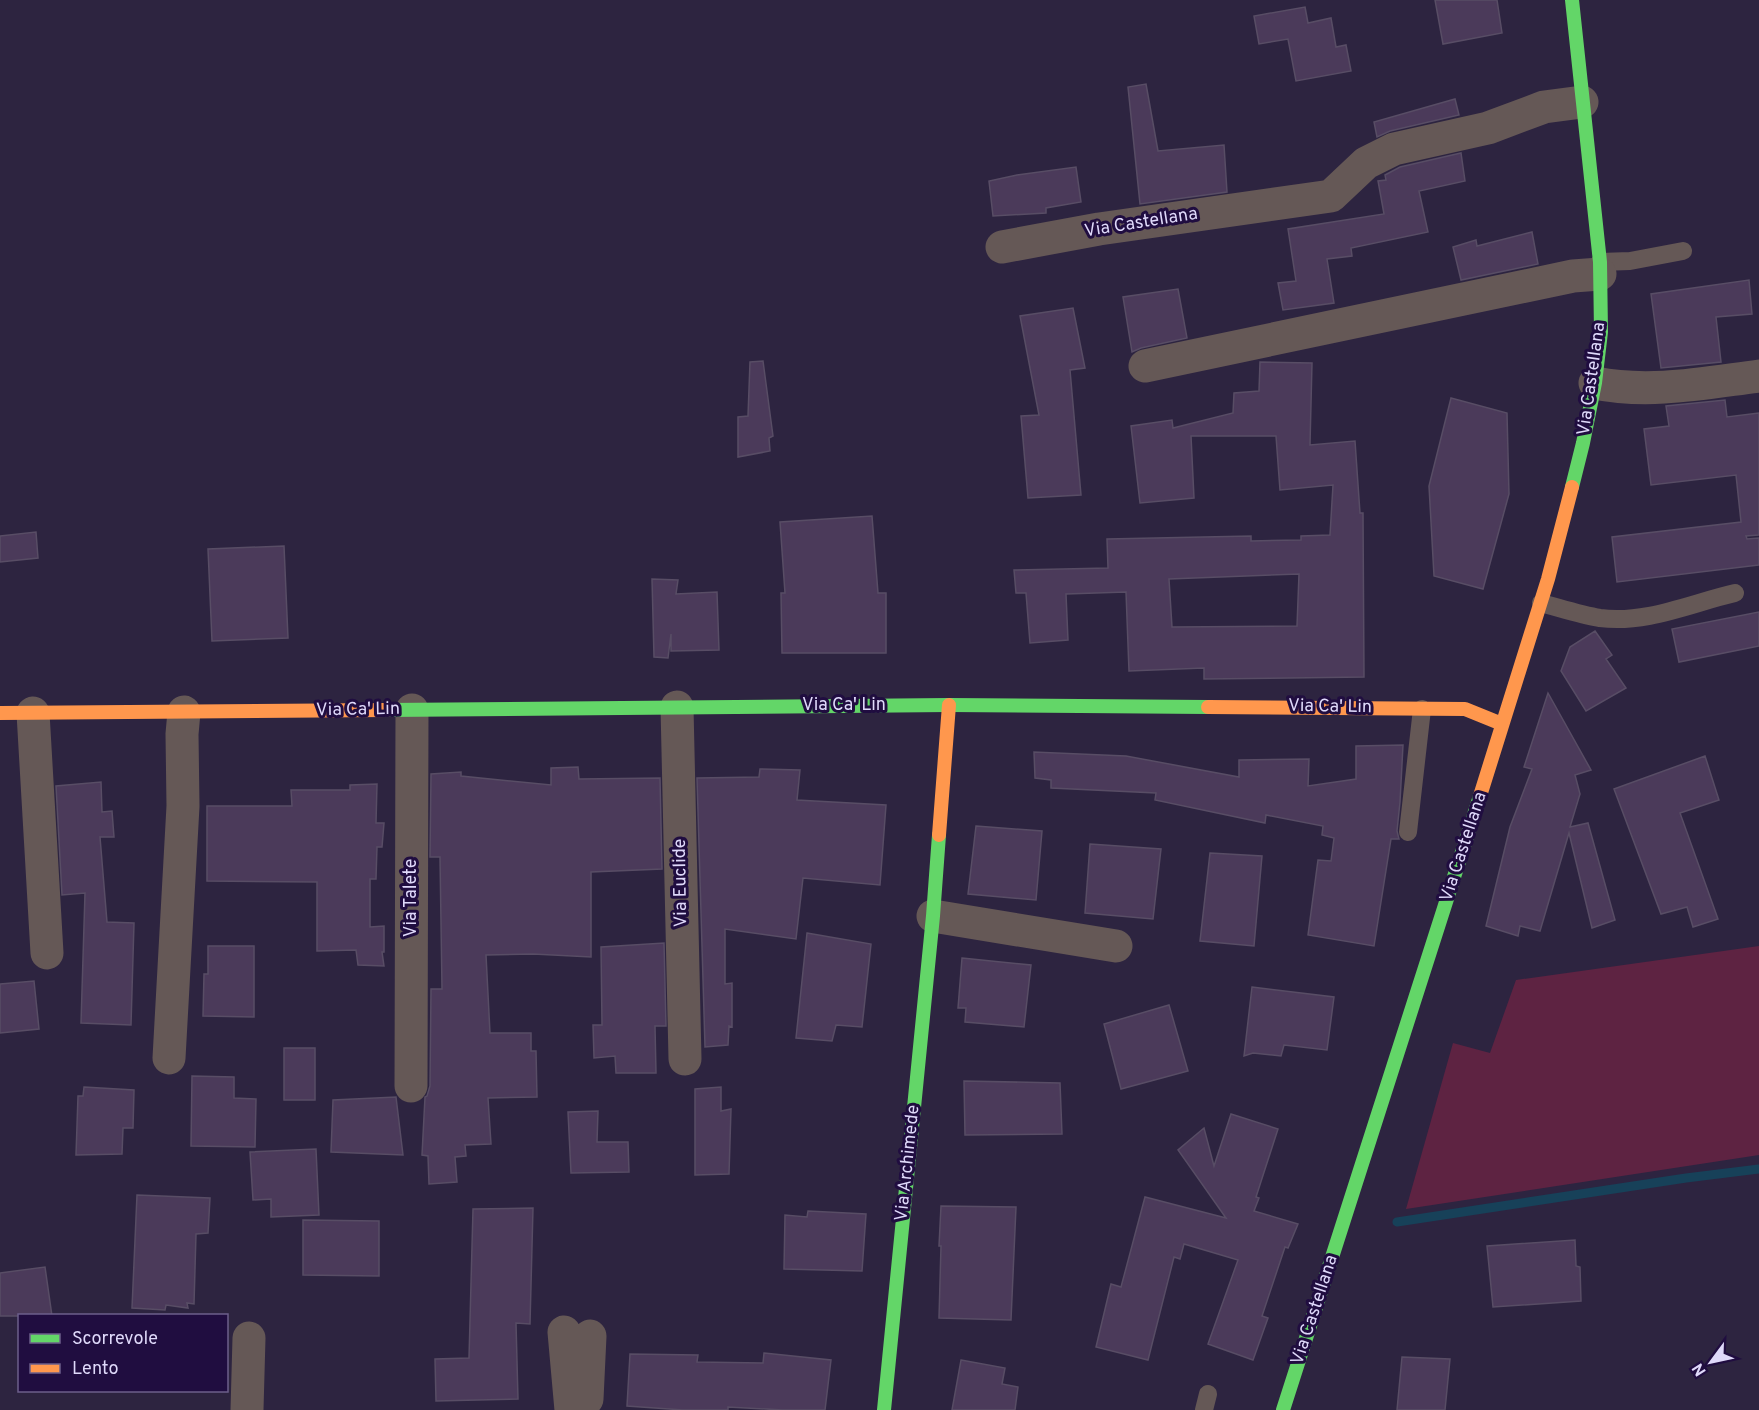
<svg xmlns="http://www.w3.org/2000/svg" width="1759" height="1410" font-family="Overpass,sans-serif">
<rect width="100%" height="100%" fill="#2d2440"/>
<path fill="#5e2342" d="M1759,946V1155L1406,1209L1453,1043L1490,1053L1516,980Z"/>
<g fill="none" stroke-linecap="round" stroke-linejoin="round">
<path stroke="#174159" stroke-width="9" d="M1397,1222L1686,1178L1759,1169"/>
</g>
<path fill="#4b3a5a" stroke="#584d65" stroke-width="1.5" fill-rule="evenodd" d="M1435,0H1497L1502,33L1443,44Z
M1305,7L1308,23L1331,18L1336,47L1346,45L1351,71L1296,81L1288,39L1259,44L1254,16Z
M1146,84L1158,151L1224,145L1227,192L1140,204L1128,87Z
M1455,99L1459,115L1390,131L1377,137L1374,122Z
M1461,153L1465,181L1419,191L1428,232L1351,248L1352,256L1327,259L1334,303L1283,310L1278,283L1296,281L1288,229L1384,214L1378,181L1386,180L1385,175L1400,167Z
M1076,167L1081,202L1046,208V213L993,216L989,181L1017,175Z
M1532,232L1538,264L1461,280L1453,247L1476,240L1477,246Z
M1749,280L1752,314L1716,317L1721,362L1661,368L1651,294Z
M1178,289L1187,338L1141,348L1132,352L1123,297Z
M1073,308L1085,368L1070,370L1081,495L1028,498L1021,416L1039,415L1020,316Z
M763,361L773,436L769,438L770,451L738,457V417L748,416L750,362Z
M1260,362L1312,363L1310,445L1355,441L1360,513H1363L1364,677L1204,679V668L1129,671L1126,592L1066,594L1068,640L1030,643L1026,593H1016L1014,570L1108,568L1107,539L1251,536V541L1301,540V536L1330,535L1333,485L1280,490L1276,436H1191L1194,498L1140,503L1131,426L1172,420L1173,428L1233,413L1234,393L1259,391ZM1299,574L1297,626L1172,627L1169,579Z
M1451,398L1507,413L1509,494L1483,589L1434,576L1429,486Z
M1725,400L1727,417L1759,413V535L1746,536L1747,539L1759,538V565L1617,582L1612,537L1741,522L1736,475L1651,485L1644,429L1669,426L1666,406Z
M872,516L878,593H886V653H782L781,593H785L780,522Z
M36,532L38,558L0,562V536Z
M284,546L288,638L212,641L208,549Z
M652,579L678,580L676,594L717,592L719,650L671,651V634L668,658L654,657Z
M1759,612V646L1679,662L1672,629Z
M1595,631L1612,655L1606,659L1626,688L1586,711L1561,671L1570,647Z
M1548,693L1591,770L1575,775L1580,794L1570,827L1588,823L1615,920L1592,928L1569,833L1540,931L1520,926L1518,936L1486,926L1510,827L1532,769L1524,767Z
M1403,745L1400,802L1397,831L1399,839H1391L1374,946L1308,935L1318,860L1331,861L1334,838L1322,835L1323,826L1266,815L1265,823L1155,800L1156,793L1051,788V780L1035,778L1034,752L1126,756L1239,777V760L1309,759L1308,786L1356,779V746Z
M1705,756L1719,800L1680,813L1718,919L1693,927L1687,907L1661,914L1614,789Z
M578,767L579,779L660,778L662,869L591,872V957L533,954L486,955L490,1033H531V1051H536L537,1097L488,1098L491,1144L465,1145L466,1156L455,1157L457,1182L429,1184L428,1156L422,1155L425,1097L427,1096L430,1086L431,989H442L440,857H430L431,774L461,772V776L551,785V768Z
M760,769L800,770L797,800L886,805L880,885L803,878L796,939L725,929V984L732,983V1027L729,1026L728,1045L705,1047L697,778L759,777Z
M101,782L102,812L112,811L114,837H100L107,922L134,923L131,1025L81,1023L85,893L62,895L56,786Z
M377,784L376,823H384L382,847H377L376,879H370V927L384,926V952H382L384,966L358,965L356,950L317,951V882L207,881V806H292L291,790H350V785Z
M976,826L1042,831L1036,900L968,894Z
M1090,844L1161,849L1153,919L1085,913Z
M1210,853L1262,856L1254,946L1200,941Z
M807,933L871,944L862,1027L836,1025L832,1041L796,1038Z
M664,943L666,1026H655L656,1073H616L615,1056L594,1058L593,1025H602L601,947Z
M208,946H254V1017L203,1016L204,974H208Z
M962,958L1031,965L1024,1027L965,1022L966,1008H958Z
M34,981L39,1029L0,1033V984Z
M1252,987L1334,997L1327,1050L1284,1045L1281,1056L1253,1053L1244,1056Z
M1169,1005L1188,1071L1121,1089L1104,1024Z
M284,1048H315V1100H284Z
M192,1076L234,1077V1098L256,1099L255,1147L191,1146Z
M964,1081L1060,1083L1062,1134L965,1135Z
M84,1087L134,1090L133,1128H123L122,1154L76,1155L78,1096H83Z
M721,1087V1111L731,1109L729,1174L695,1175V1089Z
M396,1097L403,1155L331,1152L333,1100Z
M598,1111L597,1142H628L629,1172L571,1173L568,1112Z
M1231,1114L1278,1129L1256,1197L1259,1198L1254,1211L1298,1224L1288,1248L1285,1247L1262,1316L1268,1318L1253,1360L1208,1344L1238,1260L1184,1244L1180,1259L1174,1257L1148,1360L1096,1347L1111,1284L1121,1287L1145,1197L1226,1218L1178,1150L1204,1128L1214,1166Z
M316,1149L319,1215L271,1217V1199L253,1200L250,1152Z
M137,1195L210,1198L208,1233L196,1234L194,1304L187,1303L188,1308L166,1305L165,1310L132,1308Z
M941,1206L1016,1207L1011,1320L939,1318L941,1246H939Z
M533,1208L530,1324L516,1323L518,1399L436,1401L435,1359L469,1358L473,1209Z
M808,1211L866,1214L862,1271L784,1269L785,1215L807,1217Z
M303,1220L379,1221V1276L303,1275Z
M1575,1240L1576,1266L1580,1267L1581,1301L1493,1307L1487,1246Z
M45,1267L52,1316H0V1273Z
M764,1353L831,1360L825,1410H783L728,1407V1410H683L627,1406L630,1354L698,1355L697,1362L763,1363Z
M1402,1357L1450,1359L1445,1410H1397Z
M961,1360L1005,1368L1002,1384L1018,1387L1015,1410H952Z"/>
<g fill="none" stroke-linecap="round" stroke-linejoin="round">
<path stroke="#655856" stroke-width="18" d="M1600,262L1630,261L1683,251
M1541,603C1560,608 1581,615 1600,618C1647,624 1691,603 1735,593
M1408,832L1422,709
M1204,1410L1208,1394"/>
<path stroke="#655856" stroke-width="33" d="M1002,247L1099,229L1331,196L1366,163L1394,149L1488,128L1544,107L1582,102
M1145,366L1573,276L1600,274
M1595,383C1650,394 1704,383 1759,376
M677,707L685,1059
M33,713L47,953
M933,916L1116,946
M169,1058L183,806L182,734L184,712
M411,1086L412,710
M564,1332L571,1410
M587,1399L590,1336
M247,1410L249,1338"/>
<path stroke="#63d668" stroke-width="14" d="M1572,487L1583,443L1595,383L1601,332L1600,262L1572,0
M387,710L949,705L1208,707
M884,1410L933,916L939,835
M1283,1410L1480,796"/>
<path stroke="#ff974d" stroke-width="14" d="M1208,707L1465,709L1502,724
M0,713L387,710
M1480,796L1548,579L1572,487
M939,835L949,705"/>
</g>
<g text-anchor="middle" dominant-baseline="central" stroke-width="6" stroke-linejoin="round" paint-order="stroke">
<g font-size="18" fill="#dfd9fa" stroke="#200d40">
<text transform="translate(1141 223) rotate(-9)">Via Castellana</text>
<text transform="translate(1592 379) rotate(-82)">Via Castellana</text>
<text x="844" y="705">Via Ca' Lin</text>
<text transform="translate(1330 707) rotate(1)">Via Ca' Lin</text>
<text transform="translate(358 710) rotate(-1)">Via Ca' Lin</text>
<text transform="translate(1464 847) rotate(-72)">Via Castellana</text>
<text transform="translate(681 883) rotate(-91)">Via Euclide</text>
<text transform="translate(411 898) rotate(-90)">Via Talete</text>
<text transform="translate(908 1163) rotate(-84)">Via Archimede</text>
<text transform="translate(1315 1310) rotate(-72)">Via Castellana</text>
</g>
</g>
<rect x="18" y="1314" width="210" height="78" fill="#200d40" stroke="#6c5f8a" stroke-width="1.5"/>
<rect x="30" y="1334" width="30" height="9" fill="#63d668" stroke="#6c5f8a" stroke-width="1.5"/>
<text x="72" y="1344" font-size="18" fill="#dfd9fa">Scorrevole</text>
<rect x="30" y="1364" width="30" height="9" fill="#ff974d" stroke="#6c5f8a" stroke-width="1.5"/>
<text x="72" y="1374" font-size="18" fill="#dfd9fa">Lento</text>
<g transform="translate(1711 1362) rotate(237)" stroke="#200d40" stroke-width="4.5" paint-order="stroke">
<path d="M0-4.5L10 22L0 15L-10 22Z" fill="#dfd9fa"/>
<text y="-9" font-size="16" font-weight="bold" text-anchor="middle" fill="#dfd9fa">N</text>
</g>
</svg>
